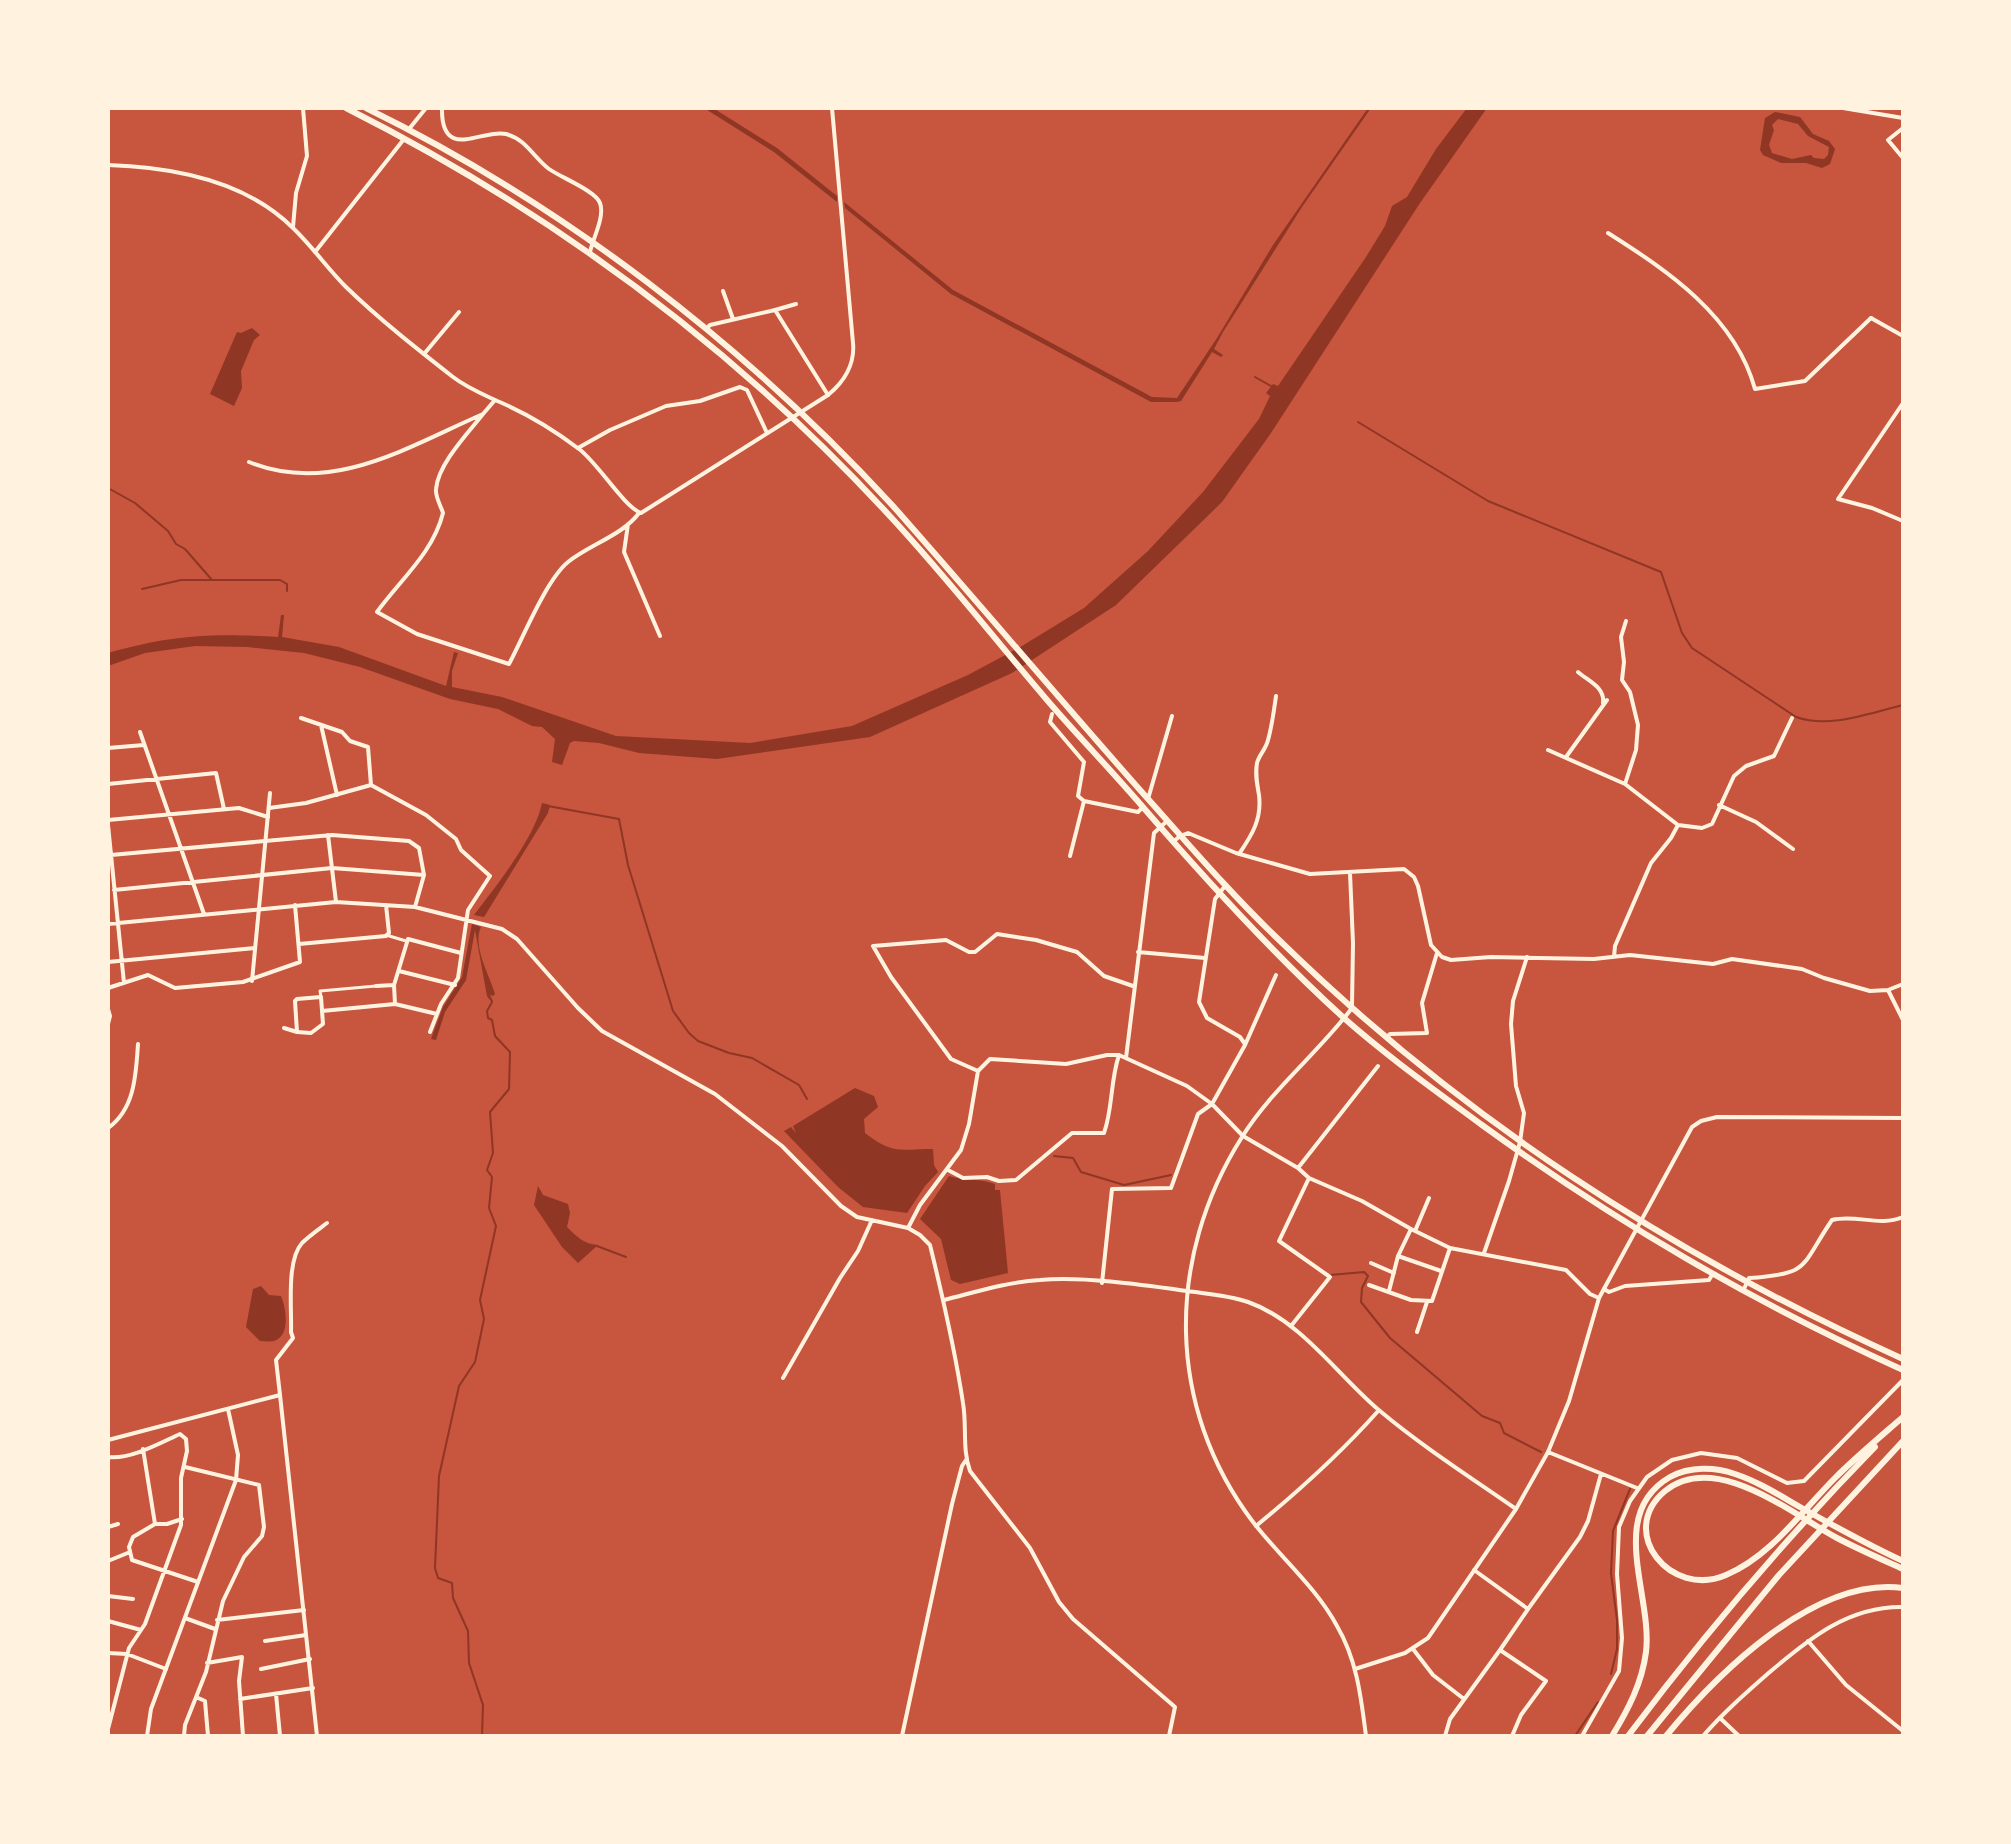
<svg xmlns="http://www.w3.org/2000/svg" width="2011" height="1844" font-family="'Archivo Narrow',sans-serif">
<rect width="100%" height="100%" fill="#c8553d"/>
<path fill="#8f3625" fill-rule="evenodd" d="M704,108H713L777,148L837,196V202L774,152Z
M1368,108H1371L1302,207L1223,332L1214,349L1223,355L1221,357L1212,352L1181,401L1177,402H1151L951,294L845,208L844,202L953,290L1152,397L1177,398L1217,338L1273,245Z
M1467,108H1487L1420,203L1271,433L1222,502L1116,605L1012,673L870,737L717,759L639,753L599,743L574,741L570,743L562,765L552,762L555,739L542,727L532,726L498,709L450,699L360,667L304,653L247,647L195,646L145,653L108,666V653C172,635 211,633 278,637L281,615H284L282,637L339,647L446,686L454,652L458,653L452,671V687L502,697L616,736L750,743L852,726L968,675L1022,646L1084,608L1148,551L1203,492L1259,419L1270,396L1266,393L1273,384L1278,386L1366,257L1385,226L1392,206L1407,197L1436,149Z
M1775,112L1800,117L1813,134L1829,141L1835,149L1830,164L1822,168L1806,163H1781L1763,155L1760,150L1765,118ZM1778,119L1798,124L1808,136L1829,147L1828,155L1824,159L1814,158L1811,155L1792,159L1772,153L1769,145L1774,130L1772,125Z
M252,328L260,335L254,340L241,371L242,388L234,406L210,394L237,332L241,333Z
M542,803L550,805L548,813L484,917L474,915C495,888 536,836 542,803Z
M472,924L481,927C472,946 489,974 495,994L493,996L490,995L493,1001L492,1003L487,996L475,930L466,980L445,1012L436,1040L431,1039L443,1007L462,977Z
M855,1088L874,1096L878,1107L864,1119L865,1133C893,1155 901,1149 933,1149L934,1165L938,1172L925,1186L907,1213L863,1207L838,1187L784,1131L791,1127L796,1133L793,1126Z
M949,1176C964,1181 981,1178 995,1184V1190H1000L1008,1273L960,1284L951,1280L941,1239L920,1219Z
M538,1186L543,1195L568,1204L570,1213L567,1227C577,1237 584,1244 598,1245L578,1263L562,1247L534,1205Z
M261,1286L269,1295L281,1296C286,1308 291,1336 274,1341C270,1342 265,1341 260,1341L246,1327L253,1289Z"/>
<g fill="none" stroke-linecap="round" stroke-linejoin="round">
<path stroke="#8f3625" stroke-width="2" d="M1255,377L1271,386
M1358,422L1488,501L1661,572L1682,633L1692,648L1796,717C1830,729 1869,713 1903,705
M108,488L135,503L168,531L176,544L185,549L212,580H280L287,584V591
M142,589L181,580H211
M548,806L619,819L628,865L673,1011L689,1033L698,1041L729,1053L752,1058L799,1085L807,1099
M1054,1156L1073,1158L1081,1172L1124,1185L1171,1175
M597,1246L626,1257
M1330,1275L1364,1272L1368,1276L1362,1288L1361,1302L1390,1338L1482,1416L1500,1423L1504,1433L1541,1452
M1611,1674L1617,1649V1620L1611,1573L1613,1531L1630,1489
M482,1736L483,1705L469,1663L468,1631L453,1598L452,1583L438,1578L435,1568L439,1476L459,1386L475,1362L484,1319L480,1300L496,1226L489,1208L492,1177L487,1170L493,1153L490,1112L509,1089L510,1052L495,1036L492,1020L488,1018L487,1011L492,1002
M1575,1736L1598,1702"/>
<path stroke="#fff3e0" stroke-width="3" d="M386,935L406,941
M321,997L320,991L376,986"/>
<path stroke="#fff3e0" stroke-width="4" d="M442,108C441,163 483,128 506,134C526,139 534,158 549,169C560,177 596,191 600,203C605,217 593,238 590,252
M1843,108L1903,118
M1903,128L1888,140L1903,158
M409,129L426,108
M293,227L296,193L307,156L303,108
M1608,233C1668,271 1735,316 1755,389L1805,381L1871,318
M315,252L404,139
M723,291L733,319
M775,310L796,304
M706,329L710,325L775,310L828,395
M424,354L459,312
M1903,403L1838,499L1872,508L1903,521
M483,414C468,433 438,464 436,489C435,497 441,506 443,513C433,553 400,580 377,612L417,634L509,664C523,638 546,580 568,562C589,545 623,535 639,513
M578,448L610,430L666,406L700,401L740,387L747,390L767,433
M249,462C332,496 409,446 483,414L495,400
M628,524L624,552L660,636
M1578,672C1588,681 1605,687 1603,703
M1052,714L1050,722L1084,762L1078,796L1084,801L1138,812L1143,807
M301,718L342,732L350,741L368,747L371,785
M321,725L337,795
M140,732L204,914
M108,748L144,745
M1548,750L1625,784L1678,825L1702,828L1712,824L1734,776L1746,766L1774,756L1792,718
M1566,757L1607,700
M108,784L216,773L224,809
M1625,784L1636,750L1638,725L1630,692L1622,680L1624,662L1621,637L1626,621
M1148,799L1172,716
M1719,805L1756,822L1793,849
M269,808L306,803L371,785L426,815L456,839L461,850L490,876L468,910L458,978L441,1004L430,1032
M108,820L239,808L268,817
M108,825L124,983
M328,835L336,902
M1173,842L1180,836L1188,833L1236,853L1310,874L1404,869L1414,877L1418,886L1431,945L1442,957L1451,960L1491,957L1594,959L1630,955L1713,964L1732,959L1802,969L1824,978L1870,991L1888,990L1903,984
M1239,854C1252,835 1262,819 1259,795C1257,783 1255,775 1257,763C1259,755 1266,749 1268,740C1272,726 1274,710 1276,696
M111,855L332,835L409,841L419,848L424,875L415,907
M1070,856L1084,801
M1350,873L1353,943L1352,1006
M1225,886L1215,899L1199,1002L1207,1018L1240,1037L1245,1044
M114,890L332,868L424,875
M108,924L336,902L415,907L502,929L517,939L578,1008L602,1031L715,1094L782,1146L841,1206L857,1217L908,1228L920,1235L930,1245C943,1298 955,1350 963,1403C967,1426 962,1449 970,1471L1030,1548L1059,1602L1073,1619L1175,1707L1169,1736
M299,944L386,936L389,933L386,905
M1138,952L1205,958
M1614,957L1615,946L1651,863L1671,838L1678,825
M108,962L255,948
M399,971L455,985
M376,986L394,985
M108,988L148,975L175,988L243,982L300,962L295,905
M1888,990L1903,1020
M321,997L323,1024L311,1033L297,1032L295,1001L297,999Z
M395,1004L394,985L408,939L461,953
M108,1009L110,1016L108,1024
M322,1011L395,1004L437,1014
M284,1028L297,1032
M1387,1037L1390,1034L1427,1033L1422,1003L1437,953
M1126,1058L1154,833L1167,821
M978,1071L951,1059L891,977L873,946L946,940L969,952H975L997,934L1036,940L1077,952L1104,976L1133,986
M108,1128C135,1109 136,1074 138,1044
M1298,1168L1378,1066
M948,1170L963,1178L987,1177L999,1181L1016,1180L1072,1133H1104C1113,1108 1110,1082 1119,1055
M908,1228L920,1205L961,1150L969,1124L978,1071L990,1059L1066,1064L1107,1055H1119L1187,1086L1212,1104L1243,1136L1298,1168L1309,1178L1362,1201L1411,1229L1450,1248L1566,1270L1590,1294L1599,1298
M1415,1231L1429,1198
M1484,1253L1509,1181L1520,1142L1524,1113L1516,1086L1511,1024L1513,1001L1527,957
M1398,1256L1441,1271
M1371,1263L1394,1273
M1102,1283L1112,1189L1171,1188L1198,1114L1212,1104L1245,1045L1276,975
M1369,1285L1411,1300L1432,1301L1450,1248
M1604,1289L1609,1292L1625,1286L1709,1280L1712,1275
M1187,1291C1208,1294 1228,1295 1248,1302C1302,1321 1338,1376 1380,1411C1423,1447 1470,1477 1516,1509
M1389,1291L1398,1256L1411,1229
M1743,1291L1749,1278C1811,1274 1800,1267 1832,1220C1856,1214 1879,1227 1903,1217
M1291,1326L1330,1277L1279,1241L1309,1178
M1417,1332L1427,1302
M783,1378L840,1278L858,1251L872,1220
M280,1395L276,1360L293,1338L291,1332C292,1309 286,1261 302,1243C309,1236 319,1229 327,1223
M143,1449L155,1524
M108,1457C130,1460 160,1443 180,1434L186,1439L187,1451L181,1478V1525L145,1624L129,1648L108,1729
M182,1519L167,1524H155L133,1537L129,1547L132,1560L198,1582
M1256,1526C1300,1490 1341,1453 1379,1410
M108,1527L118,1524
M108,1561L130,1552
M1474,1570L1528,1609L1500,1650
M108,1596L133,1599
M1528,1609L1580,1537L1588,1521L1601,1474
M185,1618L215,1629
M217,1620L304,1610
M108,1621L141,1630
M265,1641L306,1635
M1808,1641L1846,1685L1903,1731
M1413,1649L1433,1675L1464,1699
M108,1653L127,1654L166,1669
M207,1663L242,1657L239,1681L243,1736
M261,1669L310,1659
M1355,1669L1405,1653L1428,1638L1516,1509L1548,1452L1637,1488
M276,1694L280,1736
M196,1697L205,1701L208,1736
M240,1699L313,1688
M1720,1718L1739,1736
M184,1736L185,1725L206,1672L223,1601L244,1557L262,1536L264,1527L259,1485L185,1467
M902,1736L952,1504L962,1466L966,1460
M1445,1736L1450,1719L1500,1650L1546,1681L1521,1715L1512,1736
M1582,1736L1619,1671L1622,1638L1617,1574L1619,1527L1630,1501L1647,1477L1672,1460L1701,1453L1737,1458L1787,1483L1804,1481L1903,1380"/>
<path stroke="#fff3e0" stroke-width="4" d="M108,165C173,167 245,180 293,228C312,246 327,268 346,287C379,319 416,348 453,377C466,387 480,393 495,400C524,412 554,430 579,449C598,463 624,507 641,513L828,395C844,382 855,364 853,343L832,108
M1871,318L1903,336
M252,981L270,793
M1352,1008C1318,1053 1272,1089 1242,1137C1165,1259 1166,1407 1253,1522C1280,1557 1316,1587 1337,1626C1357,1660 1361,1697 1366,1736
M944,1300C976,1292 1007,1282 1040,1280C1082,1276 1144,1285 1187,1291
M108,1440L280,1395L317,1736
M1548,1452L1569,1401L1599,1298L1692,1127L1701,1121L1717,1117L1903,1118
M147,1736L151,1709L236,1480L238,1455L228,1409
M1703,1736C1724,1712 1747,1692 1771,1671C1810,1638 1849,1606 1903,1607"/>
<path stroke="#fff3e0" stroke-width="6" d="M346,108C550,211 733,346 888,514C944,574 994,638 1047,700C1078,736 1111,770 1142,806C1206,880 1273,954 1345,1019C1388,1057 1436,1091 1482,1125C1617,1223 1751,1301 1903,1370
M366,108C564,205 744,344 893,506C976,600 1057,696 1140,790C1185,840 1228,891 1277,938C1461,1118 1669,1253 1903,1359"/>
<path stroke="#fff3e0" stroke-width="6" d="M1903,1417C1880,1437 1856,1457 1835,1478C1802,1511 1770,1557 1726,1575C1671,1599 1616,1532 1665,1491C1715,1450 1792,1514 1837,1538C1858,1549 1881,1559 1903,1569
M1612,1736C1628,1710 1642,1683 1646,1652C1653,1596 1606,1514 1670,1477C1690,1466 1715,1467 1735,1474C1759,1482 1779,1495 1800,1507C1834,1526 1868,1545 1903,1561
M1628,1736C1704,1635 1786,1538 1875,1447
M1647,1736L1779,1575L1903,1441
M1666,1736C1717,1674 1815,1576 1903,1588"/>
</g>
<rect width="2011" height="1844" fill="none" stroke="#fff3e0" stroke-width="220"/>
</svg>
